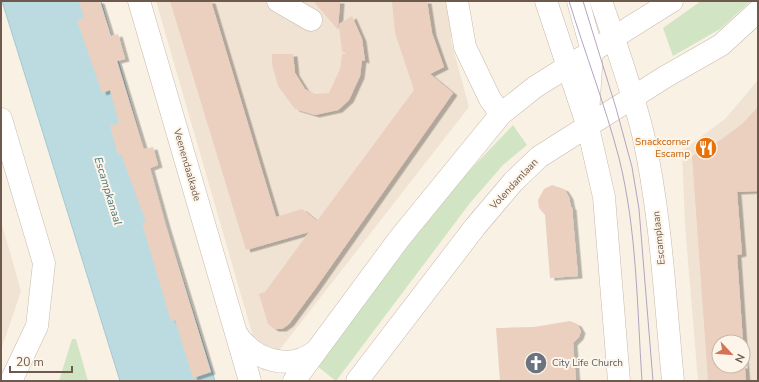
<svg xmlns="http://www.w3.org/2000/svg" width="759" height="382" font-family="'Nunito Sans',sans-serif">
<defs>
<filter id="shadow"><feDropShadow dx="4.5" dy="2.5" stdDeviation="0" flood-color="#0004"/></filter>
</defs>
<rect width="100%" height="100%" fill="#f9f1e4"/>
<path fill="#f0e3d3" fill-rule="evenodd" d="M156,1H450L451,41L469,107L263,371Z
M758,80V381H698L685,225L682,151L725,119ZM719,342H743V366H719Z
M1,221L21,291L1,350Z"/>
<path fill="#d1e5c4" d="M701,1H751L720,29L673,56L663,28Z
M513,125L527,145L503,165L470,203L336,381L317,366L449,192Z
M72,339H76L88,381H59Z"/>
<path fill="#bbdbe0" stroke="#a2c9d1" d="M2,1H101L166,226L215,381H120Z"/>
<path fill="#ebd0bf" filter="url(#shadow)" d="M79,1H100L111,36L118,34L125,59L117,61L144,149L153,147L158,165L150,168L166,225L211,372L193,378L175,320L171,321L142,223L146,222L121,154L118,155L110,126L119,123L110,90L102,93L77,20L84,18Z
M170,1H211L276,217L302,209L317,221L414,90L395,33L392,1H427L432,33L444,67L430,74L453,93L315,289L289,324L282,329H274L268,324L259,294L265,292L309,232L246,250Z
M313,1H340L338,30Z
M352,16L362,39L365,61L362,60L360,76L349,100L338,110L315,115L295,109L278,86L272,64V54H293L295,73L305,89L313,94L329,93L340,69L342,54H349L342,52L339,24Z
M758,107V191L737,192L742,254L737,255L743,342H719V366H743V345L746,381H708L692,156L722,139L742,124Z
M552,185L564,189L569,197L571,207H572L578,276L550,278L545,215L539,208L538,200L544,189Z
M570,321L577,324L581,331L579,337L573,343L576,381H500L496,328L534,327Z"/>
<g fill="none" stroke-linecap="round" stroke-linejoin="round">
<g stroke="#c8b9ac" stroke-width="23">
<path id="minor" d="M139,1L250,381
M278,1L311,20
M457,1L465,47L490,99L501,114
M546,1L588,127L604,197L619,381
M578,1L592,51L588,115
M601,1C616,45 632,89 643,134C661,215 665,299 673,381
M1,119L44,263L37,326L11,381
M236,333C253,360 289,372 316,351
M294,381L399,239L501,114L535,87L672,1
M357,381L475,227L513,182L539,157L665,77L721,45L758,11"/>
</g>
<use href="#minor" stroke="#fff" stroke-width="22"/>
<path stroke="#b4a4c1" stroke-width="1" d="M569,1C585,53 605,105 619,158C637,230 637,307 642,381
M583,1L616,108L632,167L639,209L653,381"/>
</g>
<defs>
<g id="restaurant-disc" transform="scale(1.15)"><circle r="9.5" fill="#e8710a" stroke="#fdf5e9"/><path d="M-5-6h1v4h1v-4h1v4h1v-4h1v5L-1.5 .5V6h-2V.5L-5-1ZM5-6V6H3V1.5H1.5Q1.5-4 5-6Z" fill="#fff"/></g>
<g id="church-disc" transform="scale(1.15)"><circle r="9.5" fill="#6b7280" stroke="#fdf5e9"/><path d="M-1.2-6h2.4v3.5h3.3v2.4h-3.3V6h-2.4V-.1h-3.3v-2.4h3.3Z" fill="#fff"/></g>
</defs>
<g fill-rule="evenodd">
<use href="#restaurant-disc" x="706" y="148"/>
<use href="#church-disc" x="536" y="363"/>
</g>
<g text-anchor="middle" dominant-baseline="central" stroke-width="4" stroke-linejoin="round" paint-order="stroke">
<g font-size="10" fill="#c56008" stroke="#fdf5e9" text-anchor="end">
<text x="690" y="142">Snackcorner<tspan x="690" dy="12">Escamp</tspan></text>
</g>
<g font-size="10" fill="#6e594d" stroke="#fdf5e9">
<text transform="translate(187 165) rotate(74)">Veenendaalkade</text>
<text transform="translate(514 184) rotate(-47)">Volendamlaan</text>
<text transform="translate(659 238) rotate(-96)">Escamplaan</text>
</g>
<g font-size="10" fill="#5b616d" stroke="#fdf5e9" text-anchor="start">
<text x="552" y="363">City Life Church</text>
</g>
<g font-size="11" font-style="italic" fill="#497680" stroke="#fdf5e9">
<text transform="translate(108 191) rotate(73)">Escampkanaal</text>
</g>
</g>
<rect width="759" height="382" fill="none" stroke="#6e594d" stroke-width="4"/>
<g transform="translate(731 354) rotate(116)"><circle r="19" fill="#fdf5e9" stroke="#c4b7ab"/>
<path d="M0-3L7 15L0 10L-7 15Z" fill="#d57357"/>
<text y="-6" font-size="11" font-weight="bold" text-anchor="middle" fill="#6e594d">N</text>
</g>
<path d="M10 366v6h62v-6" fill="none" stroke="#6e594d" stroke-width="2"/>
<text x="16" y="366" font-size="12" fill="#6e594d" stroke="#fdf5e9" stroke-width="3" paint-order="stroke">20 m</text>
</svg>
